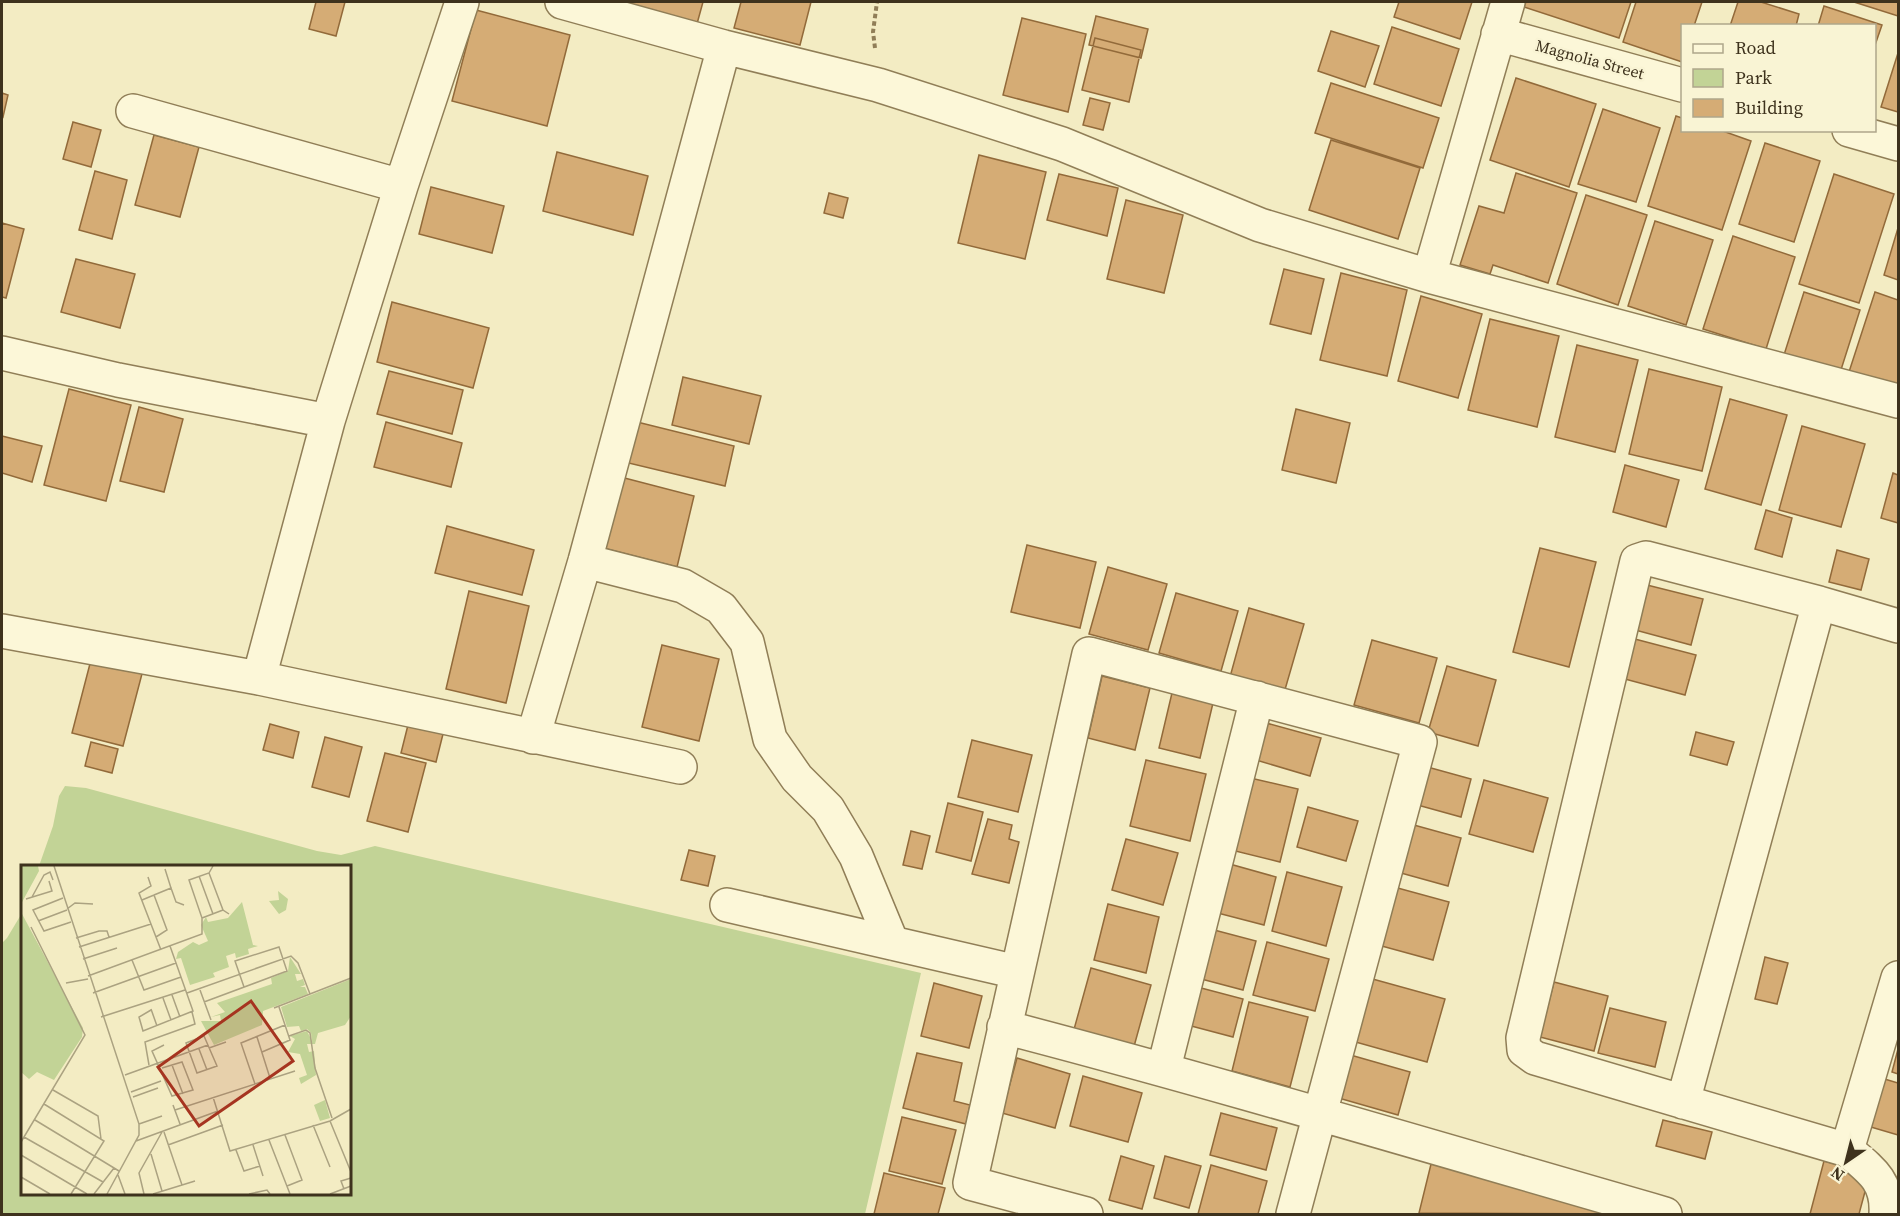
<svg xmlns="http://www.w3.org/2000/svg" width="1900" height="1216" font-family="'Source Serif 4',serif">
<rect width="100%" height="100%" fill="#f3ecc3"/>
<path fill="#c2d396" d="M65,786L86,788L317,851L341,855L375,846L921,973L865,1214H2V943L7,938L22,913V1194H350V866H39L53,826L59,796Z"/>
<path fill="#d5ac75" stroke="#926a3a" stroke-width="1.5" d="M316,2H345L336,36L309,29Z
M597,2H703L695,31Z
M741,2H811L800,45L734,28Z
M1399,2H1472L1460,39L1394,17Z
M1526,2H1631L1619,38L1524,7Z
M1636,2H1702L1694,26H1682V62L1623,42Z
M1738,2H1761L1799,14L1796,26H1730Z
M1854,2H1898V16Z
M1824,6L1882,25L1874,48V26H1818Z
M476,10L570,35L547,126L452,101Z
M1096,16L1148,29L1141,58L1089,45Z
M1022,18L1086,34L1068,112L1003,95Z
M1392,27L1459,49L1441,106L1374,84Z
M1331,31L1379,46L1365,87L1318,71Z
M1095,38L1141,50L1129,102L1082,90Z
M1898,53V112L1881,107Z
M1516,78L1596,104L1569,187L1490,160Z
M1331,83L1439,118L1423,168L1315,133Z
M2,93L8,95L3,117L2,116Z
M1090,98L1110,103L1103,130L1083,125Z
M1603,109L1660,128L1636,202L1578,184Z
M1676,116L1682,118V130H1720L1751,141L1722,230L1648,206Z
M73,122L101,130L91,167L63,159Z
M154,135L199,147L180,217L135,205Z
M1331,140L1420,168L1398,239L1309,210Z
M1765,143L1820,161L1794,242L1739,224Z
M557,152L648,176L633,235L543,211Z
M979,155L1046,172L1025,259L958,243Z
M95,171L127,180L112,239L79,230Z
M1516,173L1577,193L1548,283L1493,265L1490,274L1460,265L1479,206L1504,213Z
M1059,174L1118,188L1107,236L1047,220Z
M1834,174L1894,194L1859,303L1799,284Z
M431,187L504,206L492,253L419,234Z
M829,193L848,198L843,218L824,213Z
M1586,195L1647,215L1618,305L1557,284Z
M1126,200L1183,215L1164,293L1107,279Z
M1655,221L1713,240L1686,325L1628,306Z
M2,223L24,229L6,298L2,297Z
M1898,228V280L1884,275Z
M1733,236L1795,257L1766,349L1703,329Z
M76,259L135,274L120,328L61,312Z
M1284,269L1324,279L1311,334L1270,324Z
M1341,273L1407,290L1387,376L1320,360Z
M1804,292L1860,310L1839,376L1783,358Z
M1875,292L1898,300V391L1848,375Z
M1421,296L1482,314L1458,398L1398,381Z
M392,302L489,328L473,388L377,362Z
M1490,319L1559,336L1537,427L1468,410Z
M1577,345L1638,360L1615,452L1555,437Z
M1649,369L1722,387L1702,471L1629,454Z
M389,371L463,390L452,434L377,414Z
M683,377L761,396L749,444L672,425Z
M69,389L131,405L106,501L44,485Z
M1730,399L1787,415L1761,505L1705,489Z
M139,407L183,419L164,492L120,481Z
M1296,409L1350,423L1336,483L1282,470Z
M625,419L734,446L725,486L616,460Z
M386,422L462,443L451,487L374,467Z
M1802,426L1865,444L1841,527L1779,510Z
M2,436L42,446L32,482L2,473Z
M1625,465L1679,480L1666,527L1613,512Z
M1893,473L1898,475V523L1881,518Z
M613,475L694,496L677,567L595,546Z
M1766,510L1792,518L1782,557L1755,549Z
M447,526L534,550L522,595L435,573Z
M1027,545L1096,562L1080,628L1011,612Z
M1540,548L1596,562L1569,667L1513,652Z
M1837,550L1869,559L1861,590L1829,582Z
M1108,567L1167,584L1148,650L1089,634Z
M1635,582L1703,599L1691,645L1624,627Z
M469,591L529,606L506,703L446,689Z
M1176,593L1238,611L1221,671L1159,653Z
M1249,608L1304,624L1284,693L1230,677Z
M1631,638L1696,655L1685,695L1621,678Z
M1372,640L1437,658L1419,723L1354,705Z
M662,645L719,659L699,741L642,727Z
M92,656L143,670L123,746L72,733Z
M1447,666L1496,680L1478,746L1428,732Z
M1102,676L1150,688L1135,750L1088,738Z
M1172,693L1213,703L1200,758L1159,748Z
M411,713L446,722L436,762L401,753Z
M1266,723L1321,738L1310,776L1256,760Z
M270,724L299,732L293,758L263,750Z
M1696,732L1734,742L1727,765L1690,755Z
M325,737L362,747L349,797L312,787Z
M972,740L1032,755L1018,812L958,797Z
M91,742L118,749L112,773L85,766Z
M385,753L426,763L408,832L367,821Z
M1146,760L1206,774L1190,841L1130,826Z
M1413,763L1471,779L1461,817L1403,801Z
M1233,774L1298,789L1280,862L1215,846Z
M1484,780L1548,798L1533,852L1469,834Z
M948,803L983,812L971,861L936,852Z
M1308,807L1358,821L1346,861L1297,847Z
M988,819L1012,825L1009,839L1019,842L1009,883L972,874Z
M1403,822L1461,838L1448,886L1390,870Z
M911,831L930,836L922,869L903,865Z
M1126,839L1178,853L1163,905L1112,890Z
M689,850L715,856L708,886L681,880Z
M1219,861L1276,877L1264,925L1206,910Z
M1287,872L1342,887L1326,946L1272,931Z
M1383,884L1449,902L1433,960L1367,942Z
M1108,904L1159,917L1146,973L1094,960Z
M1199,926L1256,941L1243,990L1186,975Z
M1267,942L1329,959L1315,1011L1253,995Z
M1765,957L1788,963L1777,1004L1755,999Z
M1091,968L1151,985L1133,1050L1073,1033Z
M1369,978L1445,999L1427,1062L1352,1041Z
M1554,982L1608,996L1594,1051L1540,1037Z
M934,983L982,996L969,1048L921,1036Z
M1186,984L1243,999L1233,1037L1176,1022Z
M1249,1002L1308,1017L1290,1087L1232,1071Z
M1610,1008L1666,1022L1655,1067L1598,1053Z
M1898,1049V1074L1892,1072Z
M917,1053L962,1063L954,1101L970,1105L966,1124L903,1108Z
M1347,1054L1410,1072L1398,1115L1335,1097Z
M1017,1058L1070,1074L1055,1128L1002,1113Z
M1083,1076L1142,1093L1128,1142L1070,1126Z
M1878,1077L1898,1083V1135L1864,1125Z
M1221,1113L1277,1128L1266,1170L1210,1155Z
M902,1117L956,1130L942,1184L889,1171Z
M1663,1120L1712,1132L1705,1159L1656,1146Z
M1121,1156L1154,1166L1142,1209L1109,1200Z
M1165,1156L1201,1166L1189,1208L1154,1198Z
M1433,1156L1648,1214L1419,1213Z
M1824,1161L1870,1173L1859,1214H1810Z
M1211,1165L1267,1181L1258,1214H1198Z
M884,1173L945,1188L938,1214H874Z"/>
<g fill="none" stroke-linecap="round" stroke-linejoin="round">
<g stroke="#907e57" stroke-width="36">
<path id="minor" d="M562,2L724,47L878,85L1062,144L1260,225L1429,276L1898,401
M1498,34L1682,85
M133,111L401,186
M1849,130L1898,144
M1429,276L1508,2
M2,353L118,380L328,421
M585,561L683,586L721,608L747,642L770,739L797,778L828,809L856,856L892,943
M2,631L259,678L680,767
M259,678L328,421L401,186L462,2
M533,737L585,561L724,47
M727,905L1017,972
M1004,1027C1226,1085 1445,1151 1665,1214
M1164,1068L1257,698
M1683,1102L1819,603
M1847,1150L1898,978
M1086,1214L970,1183L1089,654L1420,742L1293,1214
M1886,1214C1888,1181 1871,1170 1847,1150L1535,1058L1524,1050L1523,1038L1637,561L1646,558L1819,603L1898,626"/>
</g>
<path stroke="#907e57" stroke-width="4" stroke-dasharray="4.5 3" stroke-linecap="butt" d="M875,48L873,32L877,2"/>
<use href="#minor" stroke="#fcf7d8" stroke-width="33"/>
</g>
<g text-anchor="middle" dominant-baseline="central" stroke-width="5" stroke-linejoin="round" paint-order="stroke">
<g font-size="16" fill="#3e321d" stroke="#f9f4d4">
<text transform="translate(1590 59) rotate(15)">Magnolia Street</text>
</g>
</g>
<g transform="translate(21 865)">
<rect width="330" height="330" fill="#f3ecc3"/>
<path d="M0,1H17L18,6L0,39ZM257,26L267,34L265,45L258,49L248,36L258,35ZM221,37L232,80L237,81L227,84L228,89L215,93L214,88L205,91L208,102L192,108L194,112L169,120L160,93L155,94L157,87L172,77L178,80L187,76L180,60L185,52L187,57L207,53ZM0,47L62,163L61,172L33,215L16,207L8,214L0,207ZM269,92L280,109H274L276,116L282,114L284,120L279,122H284L287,129L242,146L241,160L193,180L180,156H200L199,150L190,152L204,147L196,138L251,119L250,113L267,106ZM330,114V151L324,160L297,168L294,179H286L288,187L293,186L295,210L280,219L278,213L286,210L279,189L267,187L274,174L269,171L286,166L291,176L290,168L286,164L280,166L278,161L266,162L260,142ZM304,235L309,253L299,256L293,240Z" fill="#c2d396"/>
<path fill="none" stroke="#aba281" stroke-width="1.5" d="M33,1L118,259V270L86,329M188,8L202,45L208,49M178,11L192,49M127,12L130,21L118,28L140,85M150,23L155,37L163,40M133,30L150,23L144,4M11,32L23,10L29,7L32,15M42,33L12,45L23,66L50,57M5,34L31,26L28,16M121,35L133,30L146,65L135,72M46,44L54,38L72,39M181,53L202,45M17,56L46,45M55,73L78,66H86L88,72M58,82L130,59M62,94L96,83M111,95L123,125L160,112M67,111L181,69V53L168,15L188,8L192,1M45,118L67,114M179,125L190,155M72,128L155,98M166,128L270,91L277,98L289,129M151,130L159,152M142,133L150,155M183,137L266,106L258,82L214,96L223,122M253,143L330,113M130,144L136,161M130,145L118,152L122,166L172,146L149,81M80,152L164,125M183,171L196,201L176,208L165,178ZM268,171L285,165L289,168L294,203L311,253M236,172L249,213M188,183L205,177M178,184L186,205M241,187L269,175L258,142M128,200L124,177L174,159L171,147M151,200L162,229M141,203L161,197L172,225L151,231L131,186L143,180M104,210L187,180M234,219L220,178L264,160M32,225L77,251L80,274M110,227L140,216M112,232L137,223M192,232L209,286L309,256L330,244M23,239L83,276L50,329M152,240L159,259M154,245L274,206M14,255L98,306M309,256L330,307M118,259L141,251M292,260L309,302M143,267L161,320M264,270L281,315L266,321M3,272L82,317M248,275L269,329M115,276L197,246M0,277L64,170L10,62M147,280L202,260M232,280L242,311M215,285L223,306L239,301M130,289L141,326M0,290L66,329M97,310L104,329M0,312L29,329M323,324L320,316L330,313M73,329L93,303M123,329L118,308L141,267M132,329L174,316M228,329L246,325L249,329M309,329L330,321"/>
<path fill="#a63420" fill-opacity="0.15" stroke="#a63420" stroke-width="3" d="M230,136L272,196L178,261L137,202Z"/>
<rect width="330" height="330" fill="none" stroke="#3e321d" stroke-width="3"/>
</g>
<rect width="1900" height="1216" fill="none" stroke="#3e321d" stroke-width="6"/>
<rect x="1681" y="24" width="195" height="108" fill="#f9f4d4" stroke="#aea68b" stroke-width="1.5"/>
<rect x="1693" y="44" width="30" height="9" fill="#fcf7d8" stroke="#aea68b" stroke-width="1.5"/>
<text x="1735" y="54" font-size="18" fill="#3e321d">Road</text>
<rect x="1693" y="69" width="30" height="18" fill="#c2d396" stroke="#aea68b" stroke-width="1.5"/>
<text x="1735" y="84" font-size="18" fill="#3e321d">Park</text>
<rect x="1693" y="99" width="30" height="18" fill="#d5ac75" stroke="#aea68b" stroke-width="1.5"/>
<text x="1735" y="114" font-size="18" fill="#3e321d">Building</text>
<g transform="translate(1846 1162) rotate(215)" stroke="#f9f4d4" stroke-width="4.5" paint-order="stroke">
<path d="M0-4.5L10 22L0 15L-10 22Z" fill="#3e321d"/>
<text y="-9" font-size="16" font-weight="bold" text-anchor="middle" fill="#3e321d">N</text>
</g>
</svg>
